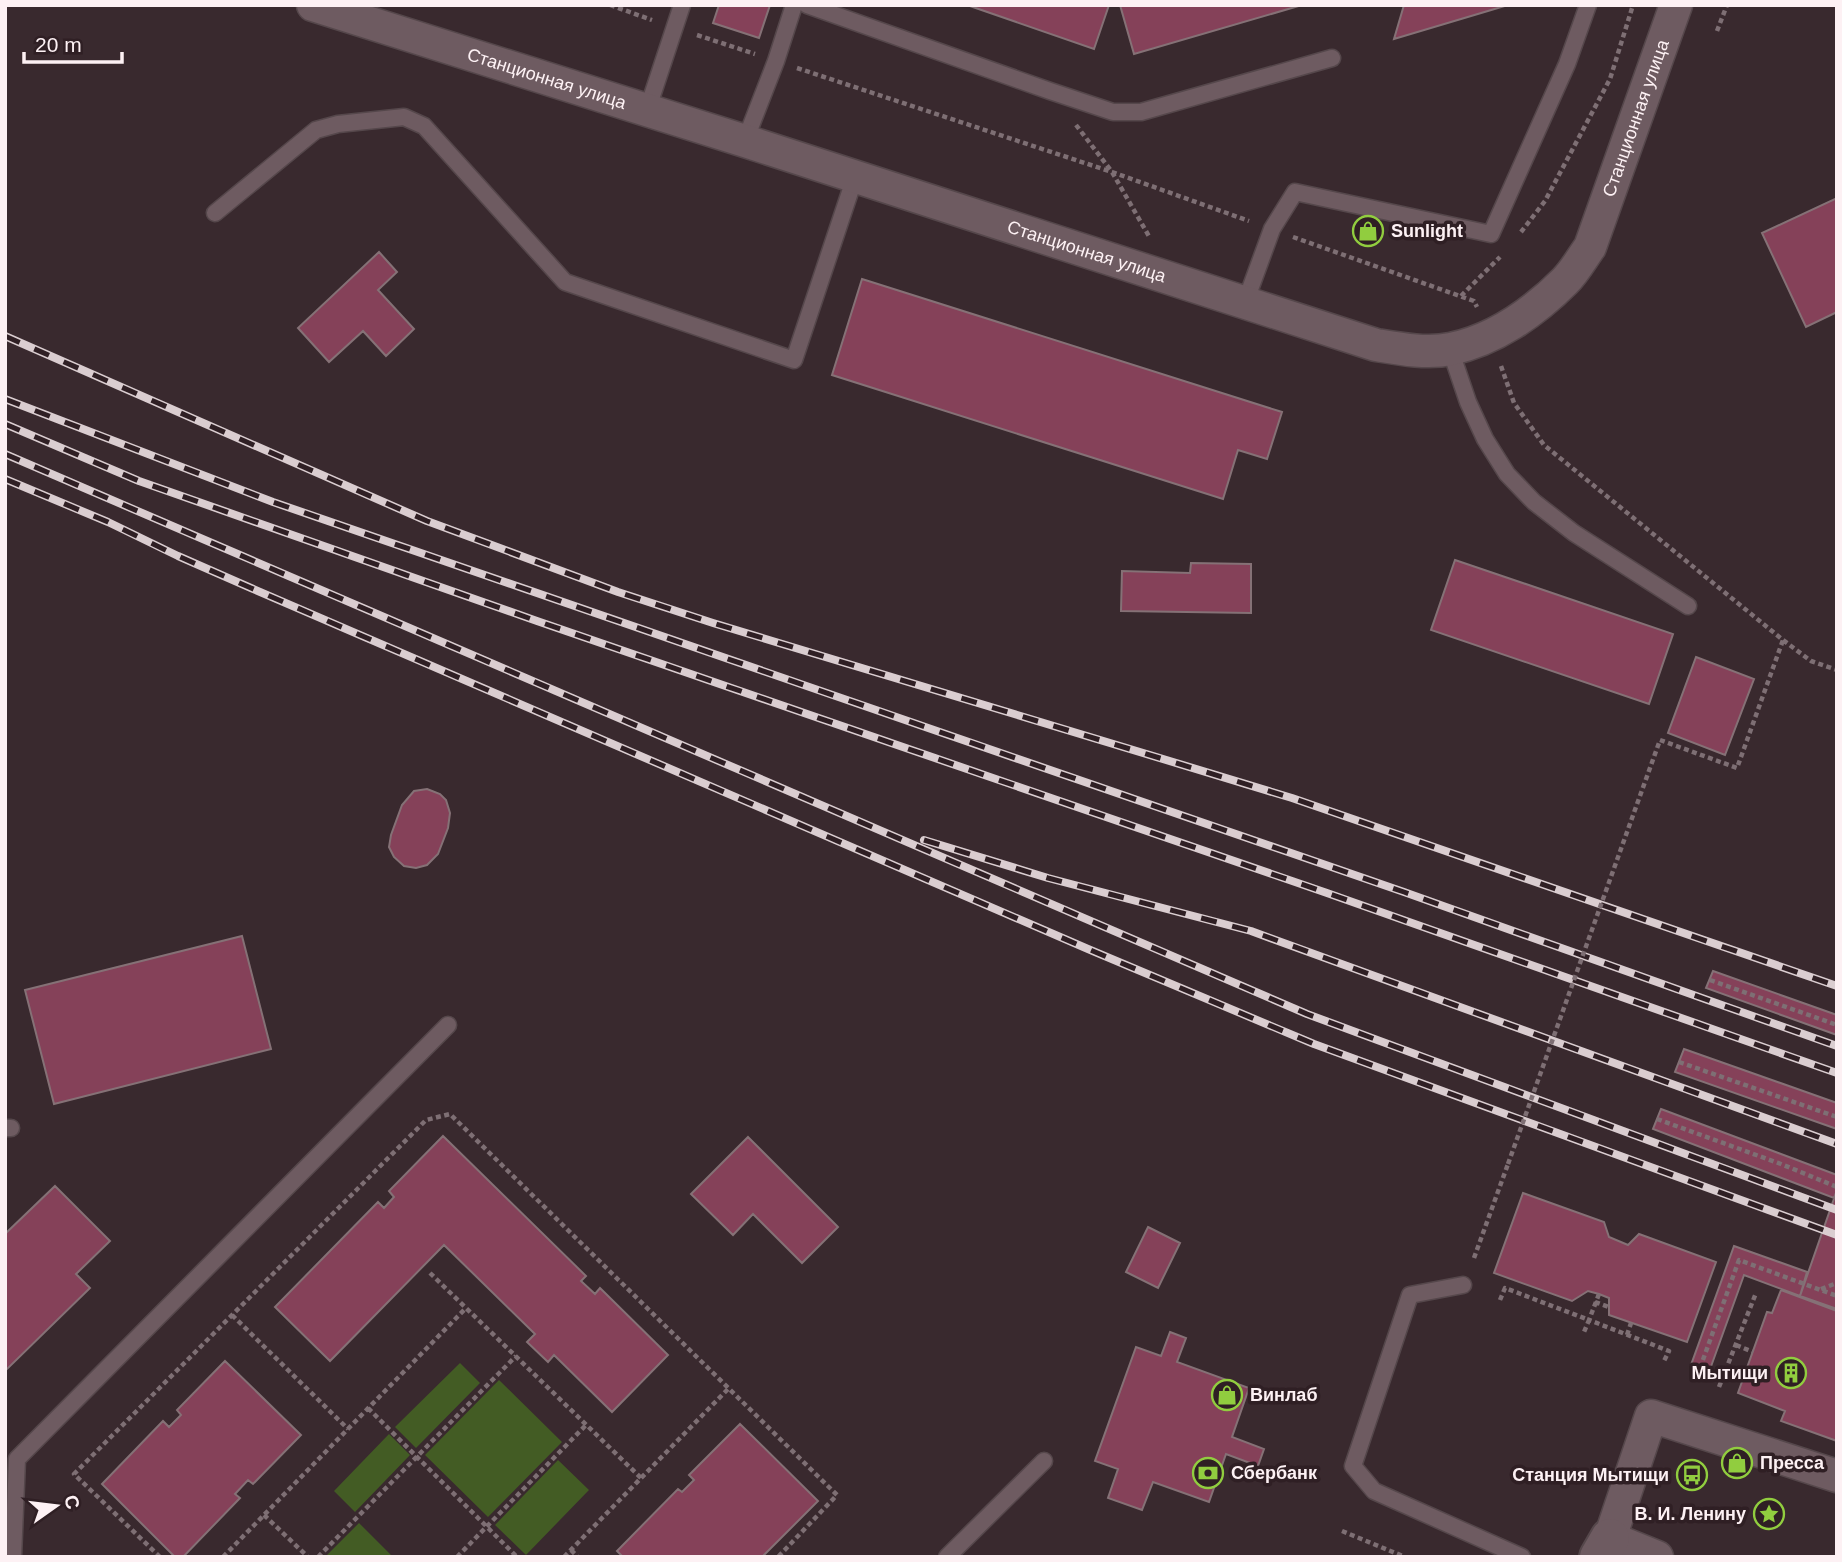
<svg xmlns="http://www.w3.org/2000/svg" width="1842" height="1562" font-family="Helvetica,sans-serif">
<rect width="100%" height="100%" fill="#39292e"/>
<path fill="#435c24" d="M460,1363L480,1383L416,1448L395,1427Z
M499,1380L562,1442L488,1517L425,1455Z
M389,1434L410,1455L355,1512L334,1491Z
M558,1460L589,1490L526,1555L495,1525Z
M359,1523L393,1557H325Z"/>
<path fill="#854159" stroke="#857176" stroke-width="2" d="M719,5H770L759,38L713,23Z
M967,5H1109L1094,49Z
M1120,5H1302L1134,54Z
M1404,5H1508L1394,39Z
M1837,198V312L1806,327L1762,233Z
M379,252L397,272L378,290L414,329L386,356L363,331L329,362L298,328Z
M862,279L1282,412L1267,459L1238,450L1223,499L832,375Z
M1455,560L1673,634L1649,704L1431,630Z
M1191,563L1251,564V613L1121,611L1122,571L1190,573Z
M1696,657L1754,679L1725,755L1668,733Z
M427,789L440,794L446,800L450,813L448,828L438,854L427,865L416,868L404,866L394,857L389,847L391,835L402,805L414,791Z
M242,936L271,1049L54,1104L25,990Z
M1713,971L1837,1015V1035L1706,988Z
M1684,1049L1837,1103V1129L1675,1072Z
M1661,1109L1837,1175V1190L1834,1198L1653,1129Z
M443,1136L586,1276L581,1281L595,1294L600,1288L668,1355L612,1412L554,1355L548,1362L527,1342L535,1334L444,1245L330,1361L275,1307L378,1202L384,1208L394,1197L389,1191Z
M748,1137L838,1227L802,1263L753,1214L733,1235L691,1194Z
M55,1186L110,1241L76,1274L90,1288L5,1371V1234Z
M1837,1190V1309L1800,1296Z
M1523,1193L1604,1222L1609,1237L1628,1245L1639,1234L1716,1262L1687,1342L1609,1315V1298L1599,1294L1588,1291L1572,1301L1494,1273Z
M1148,1227L1180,1243L1158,1288L1126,1272Z
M1734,1246L1807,1272L1800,1296L1744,1275L1709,1372L1691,1365Z
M1781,1290L1837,1311V1441L1781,1421L1785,1411L1738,1393L1767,1312L1772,1313Z
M1170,1332L1186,1338L1177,1362L1249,1388L1232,1437L1264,1449L1258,1466L1226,1454L1209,1502L1153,1482L1142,1510L1108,1498L1118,1469L1095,1461L1136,1347L1161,1356Z
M225,1361L301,1435L253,1484L248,1480L235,1494L240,1498L183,1557H175L102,1484L163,1421L169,1427L181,1415L177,1410Z
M740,1424L818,1501L762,1557H623L617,1551L678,1489L682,1492L694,1480L689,1475Z"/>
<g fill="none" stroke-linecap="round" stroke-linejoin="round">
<g stroke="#55474b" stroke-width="19">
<path id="service" d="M807,5L1050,91L1113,112H1141L1332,58
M647,111L682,5
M745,141L776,61L794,5
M215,213L316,130L338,124L404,117L424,126L565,282L794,360L855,177
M1245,303L1272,229L1295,192L1491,234L1567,64L1588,5
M1450,349L1468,402L1485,439L1507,474L1534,502L1574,533L1688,606
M5,1128H11
M1463,1285L1410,1295L1353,1466L1374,1491L1522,1557
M13,1557L17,1459L448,1025
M947,1557L1044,1461"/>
</g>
<g stroke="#55474b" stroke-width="35">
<g id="minor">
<path id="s1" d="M313,5L745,141L1376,345C1400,349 1427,354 1451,349C1494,340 1534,312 1565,281C1575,271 1582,258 1590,247L1676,5"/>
<path d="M1657,1557L1610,1538L1651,1416L1837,1476"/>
</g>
</g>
<g stroke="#55474b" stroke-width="42">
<path id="tertiary" d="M1599,1557L1610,1538"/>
</g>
<path stroke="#7e6f74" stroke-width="4.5" stroke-dasharray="5 3.5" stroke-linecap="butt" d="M610,5L652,20
M1717,31L1727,5
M697,35L755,54
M797,68L1112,172L1249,221
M1076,125L1112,172L1150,238
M1521,232L1545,201L1610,79L1633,5
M1293,237L1474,301L1477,307
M1461,296L1500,257
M1501,366L1514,403L1544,445L1783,640L1811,661L1837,670
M1660,740L1737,768L1783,640
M1710,980L1837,1025
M1679,1062L1837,1117
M1657,1119L1781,1164L1837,1187
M1474,1258L1508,1164
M430,1273L641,1478
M1821,1289L1837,1283
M1599,1294L1589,1320L1669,1351L1663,1363
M1500,1300L1505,1288L1589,1320L1584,1332
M1595,1302L1609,1307
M232,1315L348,1429
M1627,1335L1631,1323
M1736,1345L1753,1352
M1700,1368L1739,1260L1837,1296
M1719,1387L1756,1293
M368,1408L517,1557
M264,1515L308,1557
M1342,1531L1405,1557
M571,1550L578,1557
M160,1557L74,1474L426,1120L450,1114L837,1495L778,1557
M223,1557L466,1308
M318,1557L516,1356
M457,1557L586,1425
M564,1557L728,1389"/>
<use href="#service" stroke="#6e5b61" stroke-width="16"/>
<use href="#minor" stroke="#6e5b61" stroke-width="32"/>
<use href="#tertiary" stroke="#6e5b61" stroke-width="38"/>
<g stroke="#dacdd0" stroke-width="8">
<path id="rail" d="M5,336L427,521L618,592L713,623L1292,798L1837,986
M5,399L273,502L1404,892L1837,1046
M5,424L139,481L537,621L1327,893L1837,1073
M5,454L1307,1014L1837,1210
M5,479L108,522L178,556L251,588L1088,949L1314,1044L1837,1235
M924,840L1048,878L1251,931L1837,1144"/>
</g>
<use href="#rail" stroke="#2f1f24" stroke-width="5" stroke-dasharray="16" stroke-linecap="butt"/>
<path stroke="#7e6f74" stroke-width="4.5" stroke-dasharray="5 3.5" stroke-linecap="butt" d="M1508,1164L1660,740"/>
</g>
<defs>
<g id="shop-ring" transform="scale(1.575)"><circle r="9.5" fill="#2f1f24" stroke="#91cd3f" stroke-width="1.5"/><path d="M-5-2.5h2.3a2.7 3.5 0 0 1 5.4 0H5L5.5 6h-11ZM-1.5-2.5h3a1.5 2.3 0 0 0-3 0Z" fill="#91cd3f"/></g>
<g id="building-ring" transform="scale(1.575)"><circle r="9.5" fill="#2f1f24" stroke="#91cd3f" stroke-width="1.5"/><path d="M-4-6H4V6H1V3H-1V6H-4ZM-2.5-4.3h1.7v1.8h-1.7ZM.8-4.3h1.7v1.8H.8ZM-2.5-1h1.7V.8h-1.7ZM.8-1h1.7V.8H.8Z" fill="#91cd3f"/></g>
<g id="bank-ring" transform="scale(1.575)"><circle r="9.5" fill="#2f1f24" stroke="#91cd3f" stroke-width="1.5"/><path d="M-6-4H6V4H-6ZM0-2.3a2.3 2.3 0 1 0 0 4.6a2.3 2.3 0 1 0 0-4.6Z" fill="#91cd3f"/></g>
<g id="bus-ring" transform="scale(1.575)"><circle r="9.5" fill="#2f1f24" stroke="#91cd3f" stroke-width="1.5"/><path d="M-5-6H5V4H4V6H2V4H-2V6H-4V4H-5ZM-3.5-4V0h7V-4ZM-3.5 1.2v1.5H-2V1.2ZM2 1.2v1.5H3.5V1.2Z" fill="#91cd3f"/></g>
<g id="sight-ring" transform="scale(1.575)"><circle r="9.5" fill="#2f1f24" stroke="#91cd3f" stroke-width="1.5"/><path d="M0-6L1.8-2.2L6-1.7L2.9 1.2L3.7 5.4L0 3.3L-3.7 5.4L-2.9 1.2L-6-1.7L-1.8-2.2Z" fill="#91cd3f"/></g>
</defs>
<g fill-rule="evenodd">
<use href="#shop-ring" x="1368" y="231"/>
<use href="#building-ring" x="1791" y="1373"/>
<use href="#shop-ring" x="1227" y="1395"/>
<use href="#shop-ring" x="1737" y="1463"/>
<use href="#bank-ring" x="1208" y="1473"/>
<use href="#bus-ring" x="1692" y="1475"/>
<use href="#sight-ring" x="1769" y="1514"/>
</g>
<g text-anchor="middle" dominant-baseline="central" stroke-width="7" stroke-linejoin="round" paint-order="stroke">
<g font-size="18" fill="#fdf1f4" stroke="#2f1f24">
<text stroke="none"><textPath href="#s1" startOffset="245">Станционная улица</textPath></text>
<text stroke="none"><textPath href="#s1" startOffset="1505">Станционная улица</textPath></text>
<text stroke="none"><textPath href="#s1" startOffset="812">Станционная улица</textPath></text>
</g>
<g font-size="18" font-weight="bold" fill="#fdf1f4" stroke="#2f1f24" text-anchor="start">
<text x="1391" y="231">Sunlight</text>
<text x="1768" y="1373" text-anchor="end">Мытищи</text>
<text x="1250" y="1395">Винлаб</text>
<text x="1760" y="1463">Пресса</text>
<text x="1231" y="1473">Сбербанк</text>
<text x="1669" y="1475" text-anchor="end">Станция Мытищи</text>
<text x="1746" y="1514" text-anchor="end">В. И. Ленину</text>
</g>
</g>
<rect width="1842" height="1562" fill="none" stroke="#fdf1f4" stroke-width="14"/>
<g transform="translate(56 1506) rotate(76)" stroke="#2f1f24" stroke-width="5" paint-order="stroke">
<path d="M0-5L12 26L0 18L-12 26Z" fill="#fdf1f4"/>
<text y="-10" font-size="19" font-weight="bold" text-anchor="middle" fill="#fdf1f4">С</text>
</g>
<path d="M24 52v10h98v-10" fill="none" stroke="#fdf1f4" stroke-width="3.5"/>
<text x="35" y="52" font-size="21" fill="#fdf1f4" stroke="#2f1f24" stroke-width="5" paint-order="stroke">20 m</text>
</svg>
